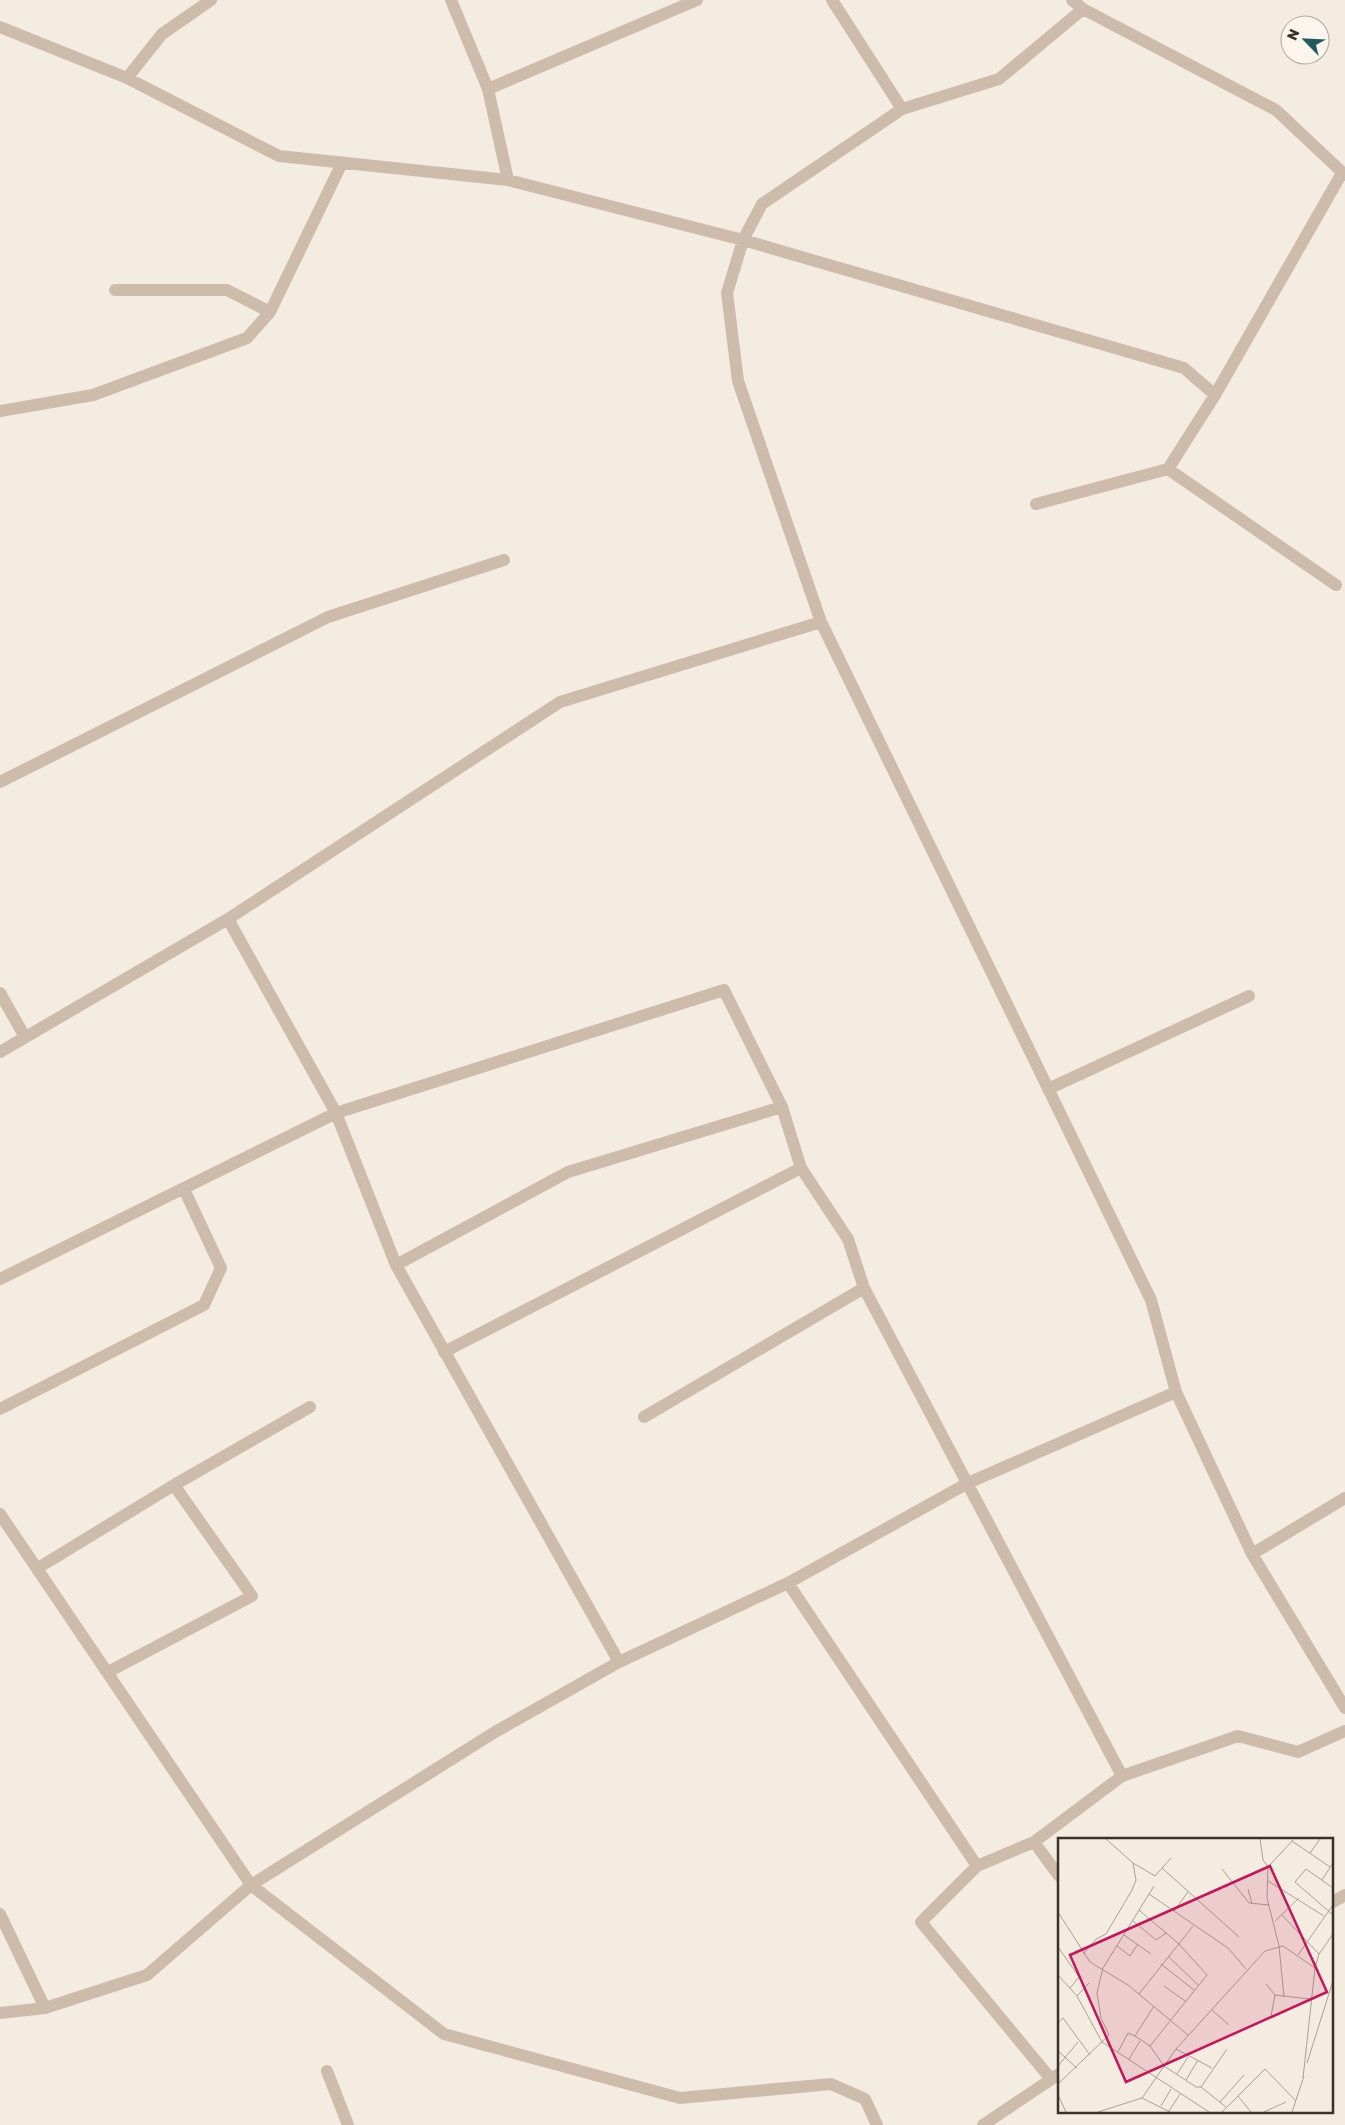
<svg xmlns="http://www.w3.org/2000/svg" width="1345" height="2125" font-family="'Golos Text',sans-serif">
<rect width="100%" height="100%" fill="#f4ebe1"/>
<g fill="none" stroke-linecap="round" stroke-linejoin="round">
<path stroke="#cdbbac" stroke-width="12" d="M451,0L488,89L508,180
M832,0L902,109
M1072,0L1083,9L1276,110L1345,175
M1083,9L999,79L902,109L762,204L743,240L727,293L738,381L821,622L1151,1300L1176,1392L1252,1554L1345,1708
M0,27L127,78L279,156L508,180L743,240L1184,368L1215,395
M127,78L162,34L211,0
M488,89L697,0
M115,290H227L270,312
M0,411L93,395L247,338L270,312L342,163
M1168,469L1336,585
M1036,504L1168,469L1215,395L1342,173
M0,782L328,617L504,560
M228,919L336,1113L396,1265L619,1662
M0,993L25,1037
M0,1052L228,919L560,702L821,622
M1048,1089L1249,996
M396,1265L568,1172L782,1107
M0,1279L336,1113L724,990L782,1107L801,1168L848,1239L864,1288L1122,1776
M444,1352L801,1168
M0,1409L204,1305L221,1268L184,1189
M644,1417L864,1288
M0,1514L251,1885L444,2034L680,2098L831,2084L865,2099L877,2125
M1252,1554L1345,1498
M38,1568L174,1485L310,1407
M788,1583L977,1866
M108,1672L252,1596L174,1485
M1034,1842L1059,1876
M1331,1903L1345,1895
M0,1914L45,2008
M0,2013L45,2008L147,1975L251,1885L495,1732L619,1662L788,1583L968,1483L1176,1392
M327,2071L348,2125
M1051,2079L921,1922L977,1866L1034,1842L1122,1776L1238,1736L1298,1752L1345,1731
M983,2125L1059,2074"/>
</g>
<g transform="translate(1058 1838)">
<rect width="275" height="275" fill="#f4ebe1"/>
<path fill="none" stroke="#aaa098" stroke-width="1" d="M48,1L75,25L97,38L113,20M202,1L205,22L210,29L209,60L221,108L226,159M234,3L272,29M252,15L262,1M210,29L235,2M104,30L181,99M164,31L191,65L211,67M264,42L275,25M210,43L266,78M275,50L248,31L237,44L275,77M190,51L194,66M91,56L170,110L188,131M81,72L121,106L149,137L92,208M116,73L130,54M0,74L32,124L70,147L130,197M224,77L261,116M75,83L98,102L108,95M217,83L241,60M66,97L93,116M59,108L72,118L80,106M0,109L21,139L12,150M25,116L38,101L48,96L74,52L78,42L75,25M240,117L275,67M110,118L141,148M103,126L136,152M0,137L19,158L44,204L151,274M208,146L217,157L252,161M106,148L127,163M81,156L135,88M19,158L31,145M154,172L171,187M213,178L217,157M0,185L5,180L32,217M77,198L96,168M118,211L154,230M0,213L19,230M60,214L70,195L77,198L92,208L106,228L138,249H143L168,269M71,221L82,203M249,225L275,143M0,228L20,204M119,236L130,219M245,240L257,130L261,116L275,96M128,242L140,222M0,246L51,197L43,180L39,155L45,130L96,48M143,249L169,211M0,257L8,274M180,258L193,274M84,260L112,274M162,264L186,237M103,268L113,251M111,273L122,256M40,274L84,260L118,211L207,113L225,108L257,130M164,274L207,231L238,263M206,274L228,264M234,274L246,238"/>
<path fill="#c2185b" fill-opacity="0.15" stroke="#c2185b" stroke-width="2.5" d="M212,28L269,154L68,244L12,117Z"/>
<rect width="275" height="275" fill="none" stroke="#3b302b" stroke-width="2.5"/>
</g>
<g transform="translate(1305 40) rotate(294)"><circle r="24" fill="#fbf5ee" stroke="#aea6a0"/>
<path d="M0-4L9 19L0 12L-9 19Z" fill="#1f5a5e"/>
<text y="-8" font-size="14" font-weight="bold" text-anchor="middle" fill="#3b302b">N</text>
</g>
</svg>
